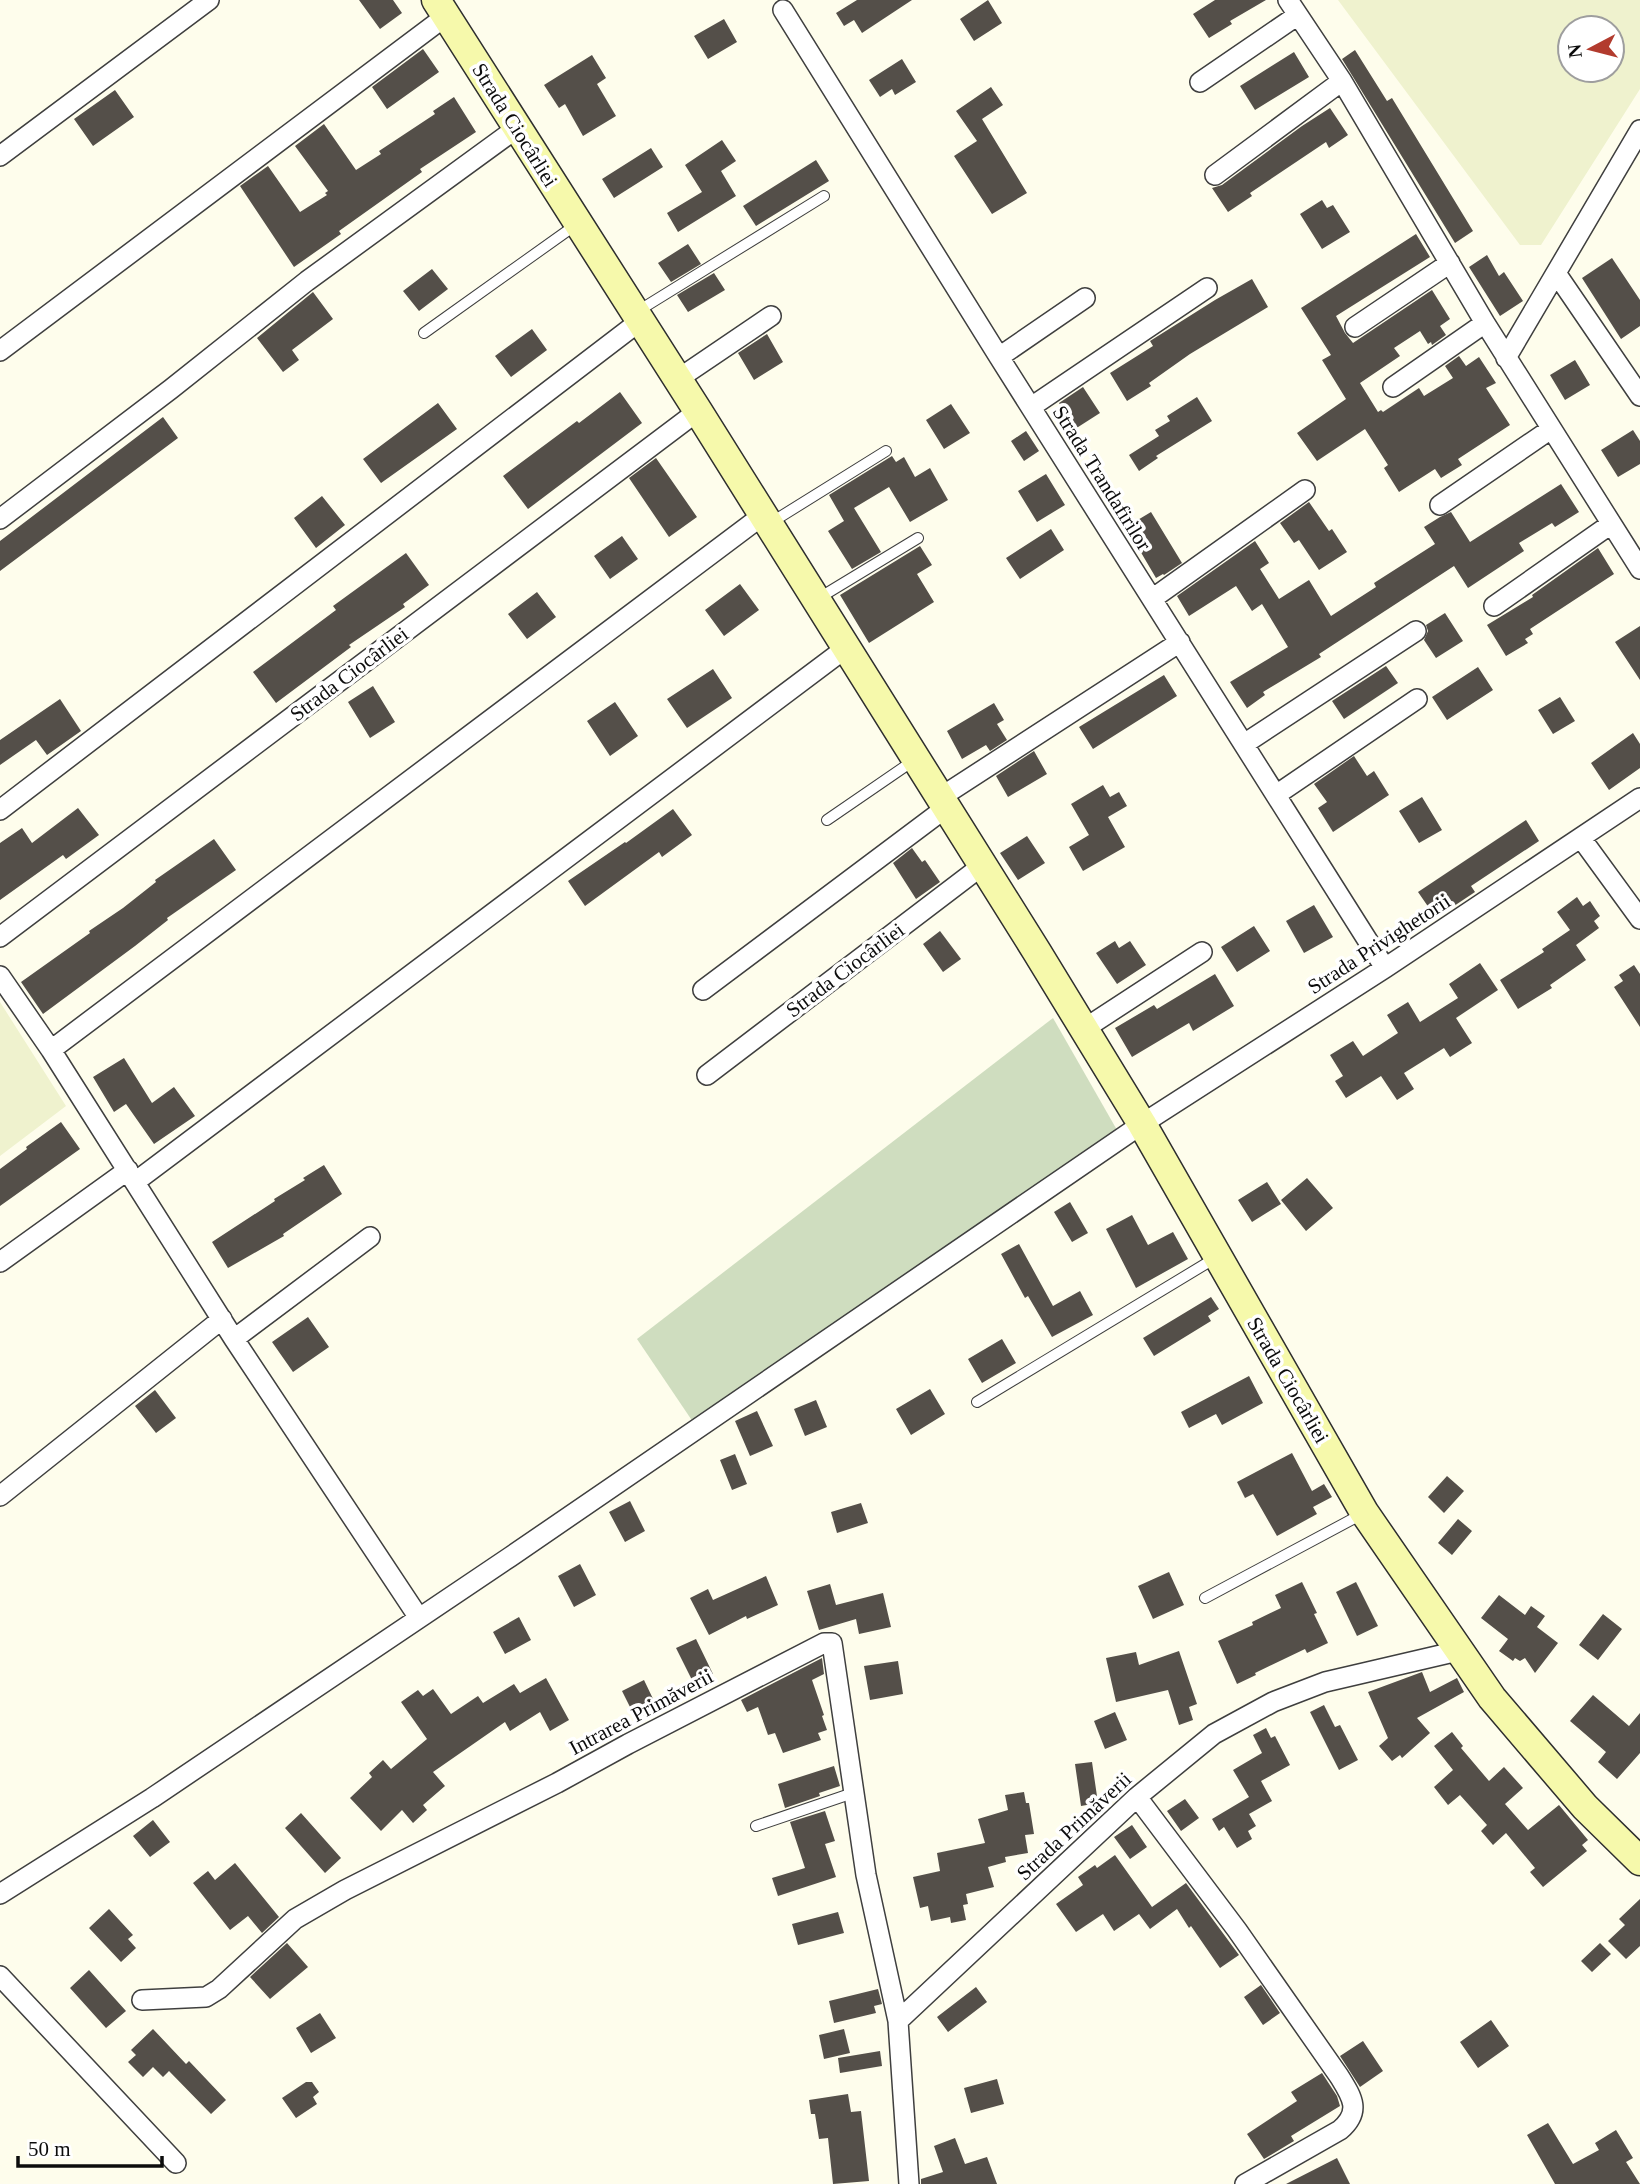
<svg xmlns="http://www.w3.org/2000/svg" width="1640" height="2184" font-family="'Times New Roman',serif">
<rect width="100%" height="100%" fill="#fefdec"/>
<path fill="#eff2ce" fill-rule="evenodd" d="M1338,0H1640V89L1541,245H1520ZM1612,28V70H1570V28Z
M0,1002L66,1106L0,1156Z"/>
<path fill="#cfddbf" d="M1053,1018L1117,1130L693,1422L637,1339Z"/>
<path fill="#544f49" d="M359,0H393L402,13L380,29Z
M857,0H912L862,33L854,20L844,26L836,13Z
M988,0L1002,23L974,41L960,19Z
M1215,0H1266L1230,21L1232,24L1209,38L1193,14Z
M724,19L737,42L708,59L694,36Z
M423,49L439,72L387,109L372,87Z
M1355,50L1387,101L1392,98L1473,231L1455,243L1342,59Z
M1294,52L1309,77L1255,110L1240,86Z
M592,55L606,78L597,84L616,116L583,136L565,104L559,108L544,85Z
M902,59L916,82L895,95L892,89L880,97L869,80Z
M991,87L1003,105L982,119L1027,193L992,214L954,156L977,141L956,111Z
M115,90L134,117L93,146L74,119Z
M454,97L476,132L420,169L422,172L339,231L341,234L294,267L240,186L268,166L300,212L327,195L325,193L328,191L295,146L324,124L356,170L381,154L379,151L435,114L433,111Z
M1330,108L1348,135L1329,148L1326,142L1250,193L1252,196L1228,212L1212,188L1222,185L1302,126Z
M722,140L736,161L721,171L736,196L678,232L667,213L702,192L685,165Z
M651,148L663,167L614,198L602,179Z
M816,160L829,181L756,226L743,206Z
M1322,200L1327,208L1333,205L1350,232L1322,249L1300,214Z
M1416,234L1430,257L1336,316L1345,333L1353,343L1432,290L1450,319L1440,326L1446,335L1432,345L1431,342L1428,344L1420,331L1394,348L1400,356L1360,383L1378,412L1381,410L1383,412L1419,388L1424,396L1453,378L1445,366L1459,356L1466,366L1479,357L1496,383L1486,388L1510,425L1458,459L1462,465L1441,478L1435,469L1399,492L1384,468L1388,465L1365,429L1317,461L1297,433L1346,399L1322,360L1331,355L1301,308Z
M688,244L701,264L671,282L658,263Z
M1487,255L1499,276L1504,272L1523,301L1500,316L1469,267Z
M1612,258L1640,300V326L1621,339L1582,278Z
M432,269L448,289L419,311L403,291Z
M714,273L725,290L688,312L677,295Z
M1252,279L1268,307L1190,354L1149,383L1151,386L1127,401L1110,373L1153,346L1150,341L1215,300Z
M313,292L333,319L292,350L299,360L283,372L257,338Z
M532,329L547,350L511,377L495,356Z
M767,334L783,362L754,380L738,353Z
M1575,360L1590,385L1565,400L1550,375Z
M1083,387L1100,413L1075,429L1059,403Z
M620,392L642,423L528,509L503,476L577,421L579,423Z
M1197,397L1212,421L1156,456L1158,458L1139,471L1129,455L1159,436L1155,430L1170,421L1167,416Z
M438,403L457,429L381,483L363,459Z
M951,404L970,433L944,449L926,420Z
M163,417L178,438L0,571V541Z
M1633,430L1640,441V464L1618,477L1601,450Z
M1026,431L1039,451L1024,461L1011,441Z
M892,456L896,462L904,457L915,477L930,468L948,500L910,522L889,487L854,508L881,552L852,569L828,531L844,521L829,495Z
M656,458L697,517L669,537L629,478Z
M1046,474L1065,505L1037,522L1018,491Z
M1561,484L1579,512L1555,527L1552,523L1519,543L1524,551L1468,588L1454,566L1319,654L1321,657L1263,692L1265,695L1247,708L1230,682L1288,647L1262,604L1252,611L1236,586L1189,616L1177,596L1255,541L1269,563L1260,569L1279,599L1309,580L1331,616L1376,587L1374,583L1435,544L1424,527L1440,517L1451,512L1470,542Z
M322,496L345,525L316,548L294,518Z
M1309,502L1329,531L1332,529L1347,552L1319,570L1299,540L1294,543L1280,523Z
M1151,512L1182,563L1164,575L1163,574L1156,578L1126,527Z
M1051,529L1064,550L1020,579L1006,558Z
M622,536L638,559L610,579L594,556Z
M920,546L932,565L917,574L934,602L869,643L840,595Z
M1598,548L1614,574L1530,629L1533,634L1525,639L1528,643L1506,656L1487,625L1533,597L1532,595Z
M406,553L429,585L403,604L405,607L349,645L351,647L276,703L253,672L336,610L333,606Z
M740,584L759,610L724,636L705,610Z
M537,592L556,617L527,639L508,614Z
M1445,613L1463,641L1436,658L1424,640L1428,631L1426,625Z
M1640,626V680L1615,642Z
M1386,666L1398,683L1344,719L1332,701Z
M1478,667L1493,690L1447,720L1432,697Z
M713,669L732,698L687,728L667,699Z
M1164,675L1177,696L1093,749L1079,727Z
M373,686L395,722L370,738L348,702Z
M1560,697L1575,721L1553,734L1538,710Z
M60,699L81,731L47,755L36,740L0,765V740Z
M615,702L638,736L610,756L587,721Z
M994,703L1004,720L997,724L1007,740L990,751L986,745L962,759L947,731Z
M1633,733L1640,744V768L1609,790L1591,763Z
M1034,751L1047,774L1008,797L996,776Z
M1354,756L1367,776L1374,771L1389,795L1333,832L1318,808L1327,802L1314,784Z
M1103,785L1110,797L1119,792L1127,806L1108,817L1125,847L1083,871L1069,847L1089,835L1071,804Z
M1422,797L1442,830L1419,843L1399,811Z
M78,808L99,835L66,859L63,855L0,900V843L22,828L32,843Z
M673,809L692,835L662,857L659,852L585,906L568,881L625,842L626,843Z
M1526,820L1539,841L1471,886L1475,892L1436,918L1418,892Z
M1027,836L1045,863L1018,880L1000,853Z
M214,839L236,870L167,918L168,920L135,946L43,1014L21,982L90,933L89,931L123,908L156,882L155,880Z
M912,848L922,862L925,860L940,882L916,899L893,863Z
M1577,897L1583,906L1590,901L1600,916L1594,921L1599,928L1576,945L1586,960L1550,985L1552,988L1518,1009L1500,980L1544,952L1542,949L1570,930L1557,912Z
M1314,905L1333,937L1304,953L1286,921Z
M1254,926L1270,951L1237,972L1221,947Z
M940,931L961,959L943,972L923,944Z
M1115,941L1119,948L1130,941L1146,965L1117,984L1096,953Z
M1480,963L1498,990L1456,1018L1472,1043L1450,1057L1444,1048L1404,1073L1414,1089L1397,1100L1381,1076L1346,1098L1335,1081L1343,1076L1330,1055L1353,1041L1363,1056L1398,1033L1387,1015L1408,1002L1420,1022L1458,998L1449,984Z
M1634,965L1640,974V1027L1614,987L1623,981L1619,975Z
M1215,974L1234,1006L1193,1031L1189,1023L1132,1057L1115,1028L1154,1005L1157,1009Z
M124,1058L152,1103L174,1087L195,1116L154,1144L126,1104L114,1112L93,1077Z
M61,1122L80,1149L0,1206V1169L27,1149L26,1147Z
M324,1165L342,1194L283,1234L284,1236L228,1268L212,1242L275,1201L274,1199L305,1180L303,1178Z
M1307,1178L1333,1208L1306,1231L1281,1200Z
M1267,1182L1281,1204L1252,1222L1238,1200Z
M1070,1202L1088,1233L1072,1242L1054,1212Z
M1132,1215L1148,1245L1173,1232L1188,1259L1136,1288L1106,1229Z
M1019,1244L1053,1306L1080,1291L1093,1315L1052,1337L1028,1296L1025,1298L1001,1254Z
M1211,1297L1219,1309L1208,1316L1211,1321L1154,1356L1143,1338Z
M308,1317L329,1347L293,1372L272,1342Z
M1002,1339L1016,1363L982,1383L968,1359Z
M1249,1376L1263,1403L1222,1425L1216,1414L1189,1428L1181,1412Z
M930,1389L945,1414L911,1435L896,1409Z
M155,1390L176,1418L156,1433L135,1406Z
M816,1400L827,1427L805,1436L794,1409Z
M757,1411L773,1446L750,1456L735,1421Z
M1292,1453L1312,1491L1324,1484L1332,1497L1313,1507L1317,1514L1277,1536L1253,1494L1245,1498L1237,1482Z
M735,1454L747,1484L732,1490L720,1460Z
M1447,1476L1464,1491L1444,1513L1428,1497Z
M630,1501L645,1531L625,1542L609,1512Z
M861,1503L868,1523L837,1533L831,1512Z
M1458,1519L1472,1531L1452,1555L1438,1543Z
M580,1564L596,1595L574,1607L558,1576Z
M1169,1572L1184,1605L1153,1619L1138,1586Z
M766,1576L778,1605L747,1619L746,1616L709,1635L690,1598L708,1589L713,1600Z
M1302,1582L1317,1613L1314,1614L1328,1643L1307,1653L1305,1649L1255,1673L1256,1675L1237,1684L1218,1641L1253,1625L1252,1622L1281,1608L1275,1595Z
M1356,1582L1378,1626L1357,1636L1336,1592Z
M830,1584L836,1605L883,1593L891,1627L859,1634L856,1619L819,1630L807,1591Z
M1499,1595L1525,1615L1531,1606L1545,1616L1537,1627L1558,1643L1535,1673L1525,1658L1520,1661L1515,1658L1513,1661L1499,1651L1508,1639L1481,1618Z
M1603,1614L1622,1629L1598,1660L1579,1645Z
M519,1617L531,1640L505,1654L493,1632Z
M696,1639L713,1674L694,1684L676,1648Z
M1179,1651L1197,1704L1189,1707L1193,1720L1179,1725L1168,1690L1116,1702L1106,1658L1136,1652L1139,1665Z
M822,1658L824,1674L812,1680L824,1715L822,1716L827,1730L818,1733L821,1740L783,1753L775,1733L768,1735L758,1707L747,1712L741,1700Z
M898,1661L903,1694L870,1700L864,1666Z
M1422,1672L1430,1692L1457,1678L1464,1692L1417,1718L1430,1733L1402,1758L1400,1755L1392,1761L1379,1746L1388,1738L1368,1692Z
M546,1678L569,1720L550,1731L540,1712L510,1731L505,1722L433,1772L445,1786L423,1805L427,1810L413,1823L402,1810L381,1831L350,1798L372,1777L369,1773L383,1760L391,1769L427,1739L401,1702L418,1690L423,1696L433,1689L451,1714L478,1696L483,1703L514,1684L520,1693Z
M644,1680L655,1703L651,1705L654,1713L637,1721L622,1691Z
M1593,1695L1629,1726L1640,1713V1753L1617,1779L1598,1762L1606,1752L1570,1721Z
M1324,1705L1335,1727L1340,1725L1358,1760L1339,1770L1310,1712Z
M1115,1712L1127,1740L1105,1749L1094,1721Z
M1266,1728L1271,1738L1275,1736L1290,1765L1261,1781L1272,1801L1249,1814L1256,1826L1248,1831L1252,1839L1237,1848L1224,1827L1219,1831L1212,1819L1249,1797L1233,1770L1262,1753L1253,1735Z
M1452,1732L1463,1746L1461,1748L1489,1781L1504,1767L1523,1788L1505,1804L1528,1830L1559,1805L1588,1840L1582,1845L1587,1851L1543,1887L1530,1872L1535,1868L1506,1833L1493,1845L1481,1831L1487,1825L1460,1795L1448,1805L1434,1787L1453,1770L1434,1746Z
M1092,1762L1098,1803L1081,1806L1075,1764Z
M834,1766L840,1786L819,1793L820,1796L785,1808L778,1784Z
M1024,1792L1026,1803H1029L1034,1834L1025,1835L1028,1853L1005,1857L1006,1862L988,1867L994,1887L966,1894L968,1904L963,1905L966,1920L951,1923L950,1917L931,1921L928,1906L920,1908L913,1877L940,1871L937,1853L985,1843L978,1819L1008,1810L1005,1795Z
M1185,1799L1199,1818L1181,1831L1167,1811Z
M825,1811L835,1841L825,1844L836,1877L778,1896L772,1878L805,1868L790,1822Z
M301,1813L341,1858L325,1873L285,1828Z
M153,1820L170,1842L150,1857L133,1836Z
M1132,1825L1147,1847L1130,1859L1114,1837Z
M1115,1855L1152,1907L1186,1883L1239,1955L1220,1968L1191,1926L1189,1928L1177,1909L1150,1929L1139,1914L1114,1931L1103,1914L1076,1932L1056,1904L1083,1885L1078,1877L1095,1865L1097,1868Z
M235,1863L279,1917L262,1933L248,1916L230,1930L193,1883L208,1871L215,1880Z
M1640,1899V1946L1626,1959L1608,1941L1625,1925L1619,1919Z
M109,1909L133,1935L128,1939L136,1948L121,1962L89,1928Z
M838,1912L844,1933L798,1945L792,1924Z
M287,1943L308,1967L270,1999L250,1977Z
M1600,1943L1611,1954L1592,1972L1581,1961Z
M89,1970L126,2011L106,2028L70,1988Z
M1261,1985L1280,2013L1263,2025L1244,1997Z
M976,1987L987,2002L948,2032L937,2017Z
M878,1989L882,2004L874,2006L876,2013L834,2023L829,2001Z
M320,2013L336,2038L311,2053L296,2028Z
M1491,2020L1509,2046L1478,2068L1460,2042Z
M153,2029L186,2064L189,2061L226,2100L211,2114L169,2071L163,2077L153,2067L143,2077L128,2062L136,2055L131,2050Z
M844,2029L850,2053L824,2059L819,2035Z
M1363,2041L1383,2071L1360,2087L1340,2056Z
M880,2051L882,2066L840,2073L838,2058Z
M1322,2073L1337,2096L1340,2106L1291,2136L1294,2141L1264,2159L1247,2134L1297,2101L1291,2092Z
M997,2079L1004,2104L971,2113L964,2088Z
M306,2082H312L319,2092L313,2097L317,2104L296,2118L282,2098Z
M848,2094L851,2112L861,2111L869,2181L833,2184L828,2138L819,2139L815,2114H811L809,2100Z
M1548,2123L1573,2164L1599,2150L1595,2143L1616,2130L1633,2158L1626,2162L1640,2184H1555L1527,2135Z
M955,2138L965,2164L987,2157L997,2184H921V2179L943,2172L934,2146Z
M1337,2158L1350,2184H1286Z"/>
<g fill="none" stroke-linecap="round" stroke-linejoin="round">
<g stroke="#3f3f3f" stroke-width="12">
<path id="lane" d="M638,311L824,196
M424,333L577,224
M772,522L886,451
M819,598L918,538
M827,820L913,761
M977,1402L1217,1257
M1205,1598L1364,1513
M756,1826L853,1793"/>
</g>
<g stroke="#3f3f3f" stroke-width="22">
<path id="street" d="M1288,0L1342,81L1485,323L1640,569
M783,10L999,357L1385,968
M1200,82L1298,15
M0,156L209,0
M1215,175L1342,81
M1556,273L1640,396
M1355,327L1450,263
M0,351L446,16
M999,357L1085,298
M1506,358L1640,130
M678,379L771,316
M1393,387L1485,323
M1031,407L1207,288
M1440,505L1551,429
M0,519L171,389L307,281L517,128
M1152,599L1305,490
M1494,606L1611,524
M1244,744L1416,631
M1276,795L1417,699
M941,797L1180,642
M0,810L640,321
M1581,838L1640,919
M0,937L698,411
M0,976L51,1050L234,1339L419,1618
M703,990L947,807
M1084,1029L1202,952
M51,1050L763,515
M707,1075L983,865
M135,1182L846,648
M0,1262L128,1170
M234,1339L370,1237
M0,1496L222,1319
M1137,1797L1237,1930L1339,2076C1352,2097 1362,2111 1340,2130L1245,2184
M0,1894L152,1798L510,1557L1142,1124L1385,968L1640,798
M0,1976L176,2163
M142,2000L206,1997L219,1989L295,1919L345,1890L557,1783L628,1744L824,1643H832L866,1875L898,2021L909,2184
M898,2021L1137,1797L1214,1734L1273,1702L1325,1682L1458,1651"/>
</g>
<g stroke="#2e2e2e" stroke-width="31">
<path id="secondary" d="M436,0L698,411L1037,952L1142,1124L1364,1512L1492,1698L1585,1807L1640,1861"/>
</g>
<use href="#lane" stroke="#fff" stroke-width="10"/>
<use href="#street" stroke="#fff" stroke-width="19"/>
<use href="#secondary" stroke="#f6f9ab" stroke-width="28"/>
</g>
<g text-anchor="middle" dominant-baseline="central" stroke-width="7" stroke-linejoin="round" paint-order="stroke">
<g font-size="21" fill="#0c0c0c" stroke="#fff">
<text transform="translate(515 125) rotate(58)">Strada Ciocârliei</text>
<text transform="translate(1102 478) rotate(58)">Strada Trandafirilor</text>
<text transform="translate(349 674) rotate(-37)">Strada Ciocârliei</text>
<text transform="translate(1379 944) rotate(-33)">Strada Privighetorii</text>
<text transform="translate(845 970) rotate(-37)">Strada Ciocârliei</text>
<text transform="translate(1288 1380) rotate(60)">Strada Ciocârliei</text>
<text transform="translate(641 1712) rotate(-28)">Intrarea Primăverii</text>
<text transform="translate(1074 1826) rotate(-43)">Strada Primăverii</text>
</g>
</g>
<g transform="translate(1591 49) rotate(263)"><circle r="33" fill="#ffffff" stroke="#9e9e9e" stroke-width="2"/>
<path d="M0-5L12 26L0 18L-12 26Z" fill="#b23b2e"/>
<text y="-10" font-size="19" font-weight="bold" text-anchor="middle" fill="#0c0c0c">N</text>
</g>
<path d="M18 2156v10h144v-10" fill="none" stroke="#0c0c0c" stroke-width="3.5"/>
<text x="28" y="2156" font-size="21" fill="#0c0c0c" stroke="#ffffff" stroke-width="5" paint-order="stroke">50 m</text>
</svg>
